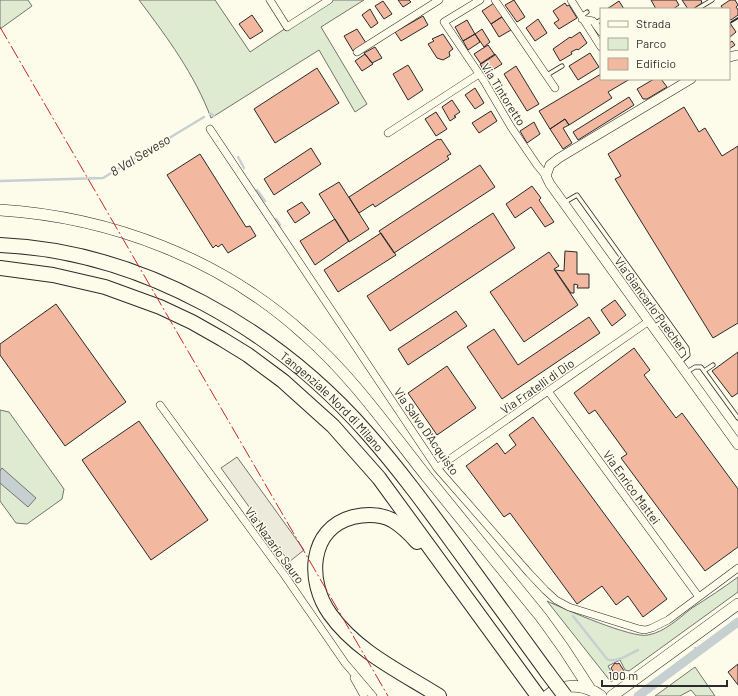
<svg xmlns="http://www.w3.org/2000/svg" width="738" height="696" font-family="Barlow,sans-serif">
<rect width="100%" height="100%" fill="#fdfbea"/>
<path fill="#deebd1" stroke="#74746e" d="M0,0H28L32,6L0,29Z
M139,0H215L250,52L286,28H289L333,0H364L321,27L367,104L355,112L319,50L211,118C195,75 167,37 139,0Z
M0,410L9,412L64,489L62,499L27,524L16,523L0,501Z
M738,577V592L629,671L625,670L620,660L608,666L615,679L611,682L547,601C564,609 633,639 648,635C665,632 679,618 692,608C708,598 723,588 738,577Z
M695,667L715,696H696L691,690L680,696H655Z"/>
<path fill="#eceadb" stroke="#74746e" d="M237,457L304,550L289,562L221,468Z"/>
<path fill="#c7d0d0" stroke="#74746e" d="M2,468L36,498L28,507L0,483V471Z"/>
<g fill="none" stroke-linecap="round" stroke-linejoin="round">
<path stroke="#c7d0d0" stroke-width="2.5" d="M210,114H211L214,116
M238,157L244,168
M0,181L103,178L204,117
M257,190L265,201
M276,219L280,225
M573,616L607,659C616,664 629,654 638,650
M695,648L698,651"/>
<path stroke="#c7d0d0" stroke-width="9" d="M638,696L738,622"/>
</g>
<path fill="#f2b8a0" stroke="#2b2b2b" d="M398,0H409L411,2L403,7Z
M514,0L525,17L517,22L505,5Z
M651,0H676L679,5L673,9H656Z
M682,0H701L702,3L693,9H688Z
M730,0H735L738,5L736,7L738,10V15L731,20L729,18V9H723L721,6Z
M383,1L392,14L384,19L375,6Z
M619,1L624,9H607Z
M494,3L503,16L491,24L482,11Z
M565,3L567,6L569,5L577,18L559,29L554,23L559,20L553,11Z
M370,9L378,23L371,28L362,15Z
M252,15L263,31L250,39L239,24Z
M423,16L428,25L401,41L395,32Z
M502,17L511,30L499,37L491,24Z
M538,19L547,33L535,41L526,28Z
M467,20L475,34L463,41L455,27Z
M730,23L736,32L730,37L729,35Z
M357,29L366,43L353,51L344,36Z
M482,29L490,42L484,47L475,34Z
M580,32L587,43L578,50L577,49L571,52L572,54L560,61L553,49L570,37L571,38Z
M443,34L453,49L449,52L450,56L443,60L437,58L428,44L434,41L432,39Z
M475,34L480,42L468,50L463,41Z
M732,41L735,45L729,49V43Z
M488,45L495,55L481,64L474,54Z
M375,47L382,58L372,63L364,53Z
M590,53L599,67L578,80L569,66Z
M365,54L373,64L362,71L355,61Z
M495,54L502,64L486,74L480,64Z
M408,65L423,90L408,100L393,74Z
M516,66L539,104L527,111L504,74Z
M317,68L339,103L275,143L254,109Z
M601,74V79H630L608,92L612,98L569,125L565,119L550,129L539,111Z
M654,79H661L667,87L647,99H643L637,89Z
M475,88L484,103L475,109L465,95Z
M629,97L634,105L578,140L573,132Z
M452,100L460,112L454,116L456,117L450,121L442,107Z
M684,107L699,132L705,128L722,156L738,146V323L713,338L615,179L621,176L608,154Z
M491,111L497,121L479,133L472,123Z
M436,112L447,129L436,136L425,119Z
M565,119L569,125L563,128L572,143L563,149L550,129Z
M534,122L540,134L527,143L520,131Z
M438,139L439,140L441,139L451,154L447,156L449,159L375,207L373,204L359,213L349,197Z
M311,148L321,164L274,195L264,179Z
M200,154L246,227L250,226L256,236L228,253L222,244L218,247L216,245L213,248L167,175Z
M480,165L495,187L394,253L379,231Z
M339,182L369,229L349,242L319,194Z
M532,186L541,198L539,200L554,222L545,227L531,207L515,218L506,204Z
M302,202L310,213L295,223L287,211Z
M493,213L515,248L390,331L367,296Z
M335,219L349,241L315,265L300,241Z
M381,233L396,255L338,292L324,270Z
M565,251L577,252V274H589V288H577L578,285L574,284V293H571L555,270L564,271Z
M549,252L559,266L554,269L578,305L524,342L490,292Z
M615,300L626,315L612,326L601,310Z
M56,304L126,402L65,446L0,355V344Z
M456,311L467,326L408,365L398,349Z
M589,317L600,333L502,399L467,347L494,329L518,365Z
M634,348L650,370L644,375L676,418L682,413L738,489V547L705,571L621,458L627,454L595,410L589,414L574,393Z
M738,352V393L732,397L712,371Z
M447,366L476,408L437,435L408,393Z
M533,417L667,599L643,617L628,596L616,605L602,586L577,604L510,513L504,517L466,466L497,443L505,454L516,445L509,435Z
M139,421L208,520L151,560L82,460Z
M615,663L617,664L619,663L624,671L616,676L611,668Z
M738,664V685L728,672Z"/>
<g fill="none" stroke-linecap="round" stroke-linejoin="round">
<g stroke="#2b2b2b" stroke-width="5">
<path id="service" d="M697,9L712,0
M581,16L587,12
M595,23L601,20
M547,75L562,66
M565,202L577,195L687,348L688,355L680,362
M654,327L666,319
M704,371L713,365
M687,372L695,367H701L738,418"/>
</g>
<g stroke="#2b2b2b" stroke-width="8">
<path id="minor" d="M270,0L287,27L329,0
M480,0L444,22L484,81L511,127L537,165L546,176
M495,0L555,88
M571,0L601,47
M582,19L593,21L601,32
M357,52L439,0
M210,129L437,468L529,573L545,590L556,600L569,607L639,629L645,630L652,628L668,620L738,568
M388,133L479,74
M548,391L699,597
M160,405L285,576L345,663L373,696
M437,468L649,321
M354,678L364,696"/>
</g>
<g stroke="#2b2b2b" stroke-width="10">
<path id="tertiary" d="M729,57L738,55
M691,79L559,158L550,165L546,176L550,184L738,445"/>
</g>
<g stroke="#2b2b2b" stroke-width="12">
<path id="secondary" d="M0,210C111,217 222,259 305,335C352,376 388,428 427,477C465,524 503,570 541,617L564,649L590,689
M547,696C562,682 585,684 601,696
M612,696L738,604"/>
</g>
<g stroke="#2b2b2b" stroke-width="16">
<g id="motorway">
<path id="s1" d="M0,245C141,251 277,330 368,434C399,469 426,506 453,543C484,586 516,629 547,672"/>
<path d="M0,268L53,275L105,287L160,307L192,322L222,339L248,355L283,381L333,426L379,478L538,696"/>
<path d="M417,542C410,534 402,526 392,520C380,514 367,514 353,517C308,529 307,582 330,614C357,652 401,672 439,696"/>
</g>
</g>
<use href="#service" stroke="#fdfbea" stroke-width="3.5"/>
<use href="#minor" stroke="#fdfbea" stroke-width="7"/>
<use href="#tertiary" stroke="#fdfbea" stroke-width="9"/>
<use href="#secondary" stroke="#fdfbea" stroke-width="11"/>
<use href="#motorway" stroke="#fdfbea" stroke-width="14"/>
<g stroke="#2b2b2b" stroke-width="16" stroke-linecap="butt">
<path id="motorway-bridge" d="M547,672L565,696"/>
</g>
<use href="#motorway-bridge" stroke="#fdfbea" stroke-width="14"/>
<path stroke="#2b2b2b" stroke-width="2" d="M730,23L738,18"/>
<path stroke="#c62828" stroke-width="1" stroke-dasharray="14 3 2 3" stroke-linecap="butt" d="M0,27L388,696"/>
</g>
<g text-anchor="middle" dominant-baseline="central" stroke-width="3" stroke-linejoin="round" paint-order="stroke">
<g font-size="12" fill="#2b2b2b" stroke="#fdfbea">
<text transform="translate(504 94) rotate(58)">Via Tintoretto</text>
<text transform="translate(651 304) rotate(54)">Via Giancarlo Puecher</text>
<text transform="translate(537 386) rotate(-35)">Via Fratelli di Dio</text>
<text stroke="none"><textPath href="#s1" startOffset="376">Tangenziale Nord di Milano</textPath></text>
<text transform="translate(427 431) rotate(55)">Via Salvo D'Acquisto</text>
<text transform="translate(632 487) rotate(54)">Via Enrico Mattei</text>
<text transform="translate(275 545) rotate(54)">Via Nazario Sauro</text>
</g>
<g font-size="13" font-style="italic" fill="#2b2b2b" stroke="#fdfbea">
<text transform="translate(140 155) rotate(-31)">8 Val Seveso</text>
</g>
</g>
<rect x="600" y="8" width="130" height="72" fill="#fdfbea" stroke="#a9a89e"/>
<rect x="608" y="21" width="20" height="6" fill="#fdfbea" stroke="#a9a89e"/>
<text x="636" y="28" font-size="12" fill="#2b2b2b">Strada</text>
<rect x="608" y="38" width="20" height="12" fill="#deebd1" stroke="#a9a89e"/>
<text x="636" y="48" font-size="12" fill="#2b2b2b">Parco</text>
<rect x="608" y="58" width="20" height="12" fill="#f2b8a0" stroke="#a9a89e"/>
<text x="636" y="68" font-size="12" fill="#2b2b2b">Edificio</text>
<path d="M602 680v6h125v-6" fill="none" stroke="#2b2b2b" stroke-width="2"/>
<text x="608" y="680" font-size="12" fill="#2b2b2b" stroke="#fdfbea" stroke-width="3" paint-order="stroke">100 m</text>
</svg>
